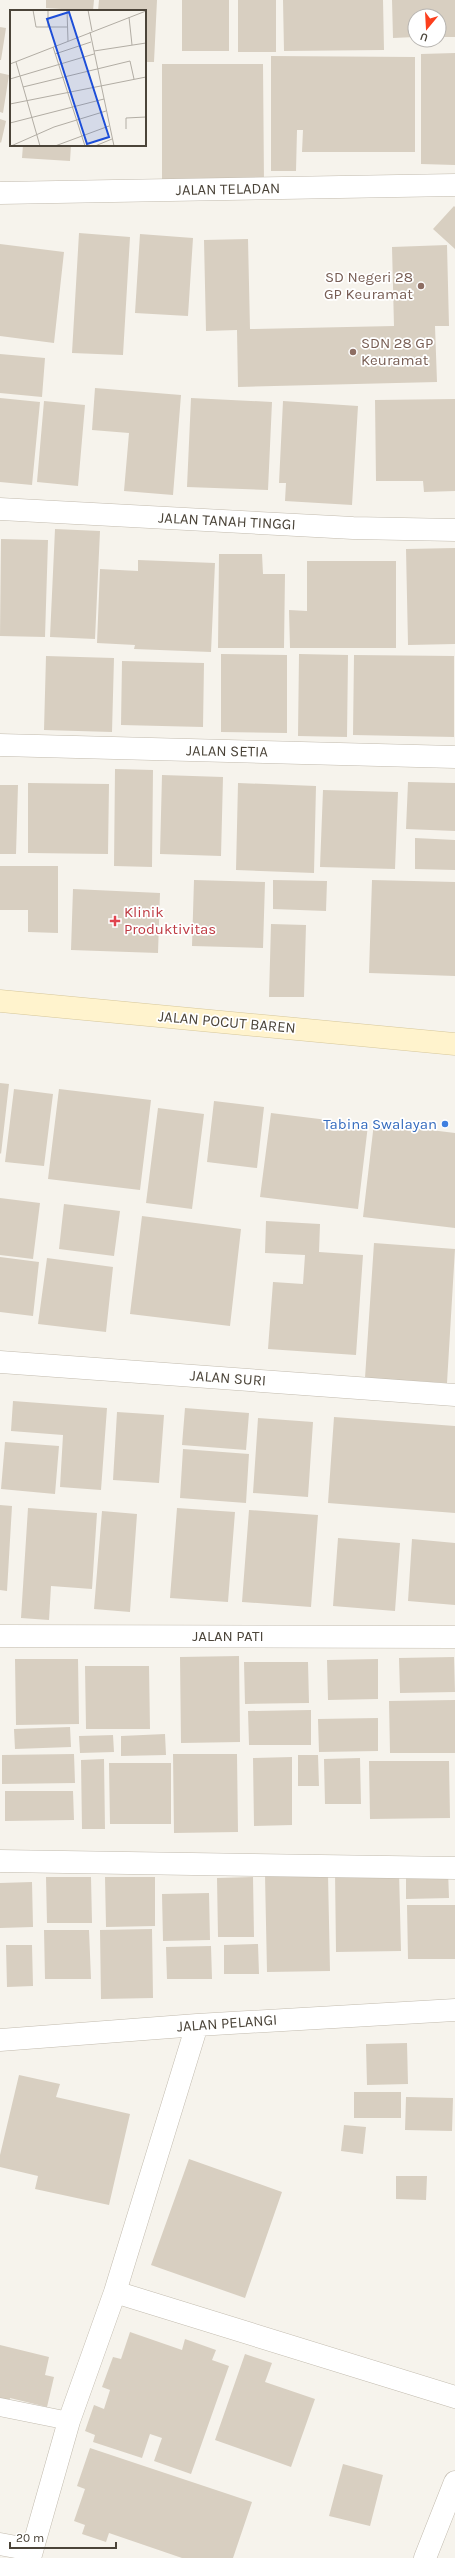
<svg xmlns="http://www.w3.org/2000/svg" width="455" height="2558" font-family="Karla,sans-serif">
<rect width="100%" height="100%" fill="#f6f3ec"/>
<path fill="#d8cfc1" d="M46,0H94L93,11L46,8Z
M99,0H157L154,62H145V11H98Z
M182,0H229V51H182Z
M238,0H276V52H238Z
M283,0H383L384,50L284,51Z
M392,0H455V37H439V16H415V37L393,38Z
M0,27L6,28L1,60H0Z
M455,53V165L421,164V54Z
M271,56L415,57V152H302L303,130H297L296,171H271Z
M162,64H263L264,184L162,183Z
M0,73L9,75L3,113L0,112Z
M0,119L6,121L1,143L0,142Z
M23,145H71L70,161L22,158Z
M454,206L455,207V249L433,229Z
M79,233L130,237L123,355L72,353Z
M140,234L193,238L188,316L135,313Z
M248,239L250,329L394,326L392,247L447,245L449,326H435L437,382L238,387L237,330L206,331L204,240Z
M0,244L64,252L54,343L0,336Z
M0,354L45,358L42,397L0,393Z
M95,388L181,395L173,495L124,491L129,433L92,430Z
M0,398L40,402L32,485L0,482Z
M191,398L272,402L268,490L187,487Z
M455,399V491L424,492L423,481H376L375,400Z
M44,401L85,405L78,486L37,482Z
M283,401L358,406L352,505L285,501L286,483H279Z
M55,529L100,531L95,639L50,637Z
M1,539L48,540L45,637L0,636Z
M455,548V644L408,645L406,549Z
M219,554H262L263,574H285L284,648H218Z
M138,560L215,563L211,652L134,649L135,645L97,643L100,569L138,571Z
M307,561H396V648H290L289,610L307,611Z
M221,654L287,655V733L221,732Z
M299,654L348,655L347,737L298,736Z
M354,655L454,656V737L353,735Z
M46,656L114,658L112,732L44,730Z
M122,661L204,663L203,727L121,725Z
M115,769L153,770L152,867L114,866Z
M162,775L223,777L221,856L160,854Z
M408,782L455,783V831L406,829Z
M28,783L109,784L108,854L28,853Z
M238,783L316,786L314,873L236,870Z
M0,785H18L16,854H0Z
M323,790L398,792L395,869L320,867Z
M415,838L455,840V870L415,869Z
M0,866H58V933L28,932V910H0Z
M194,880L265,882L263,948L192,946Z
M273,880L327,881L326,911L273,909Z
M372,880L455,882V976L369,973Z
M73,889L160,893L158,953L71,950Z
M271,924L306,925L304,997H269Z
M0,1083L9,1084L1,1154L0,1153Z
M14,1089L53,1094L44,1166L5,1162Z
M59,1089L151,1100L140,1190L48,1179Z
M214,1101L264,1107L257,1168L207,1162Z
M158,1108L204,1114L192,1209L146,1203Z
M271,1113L368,1125L358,1209L260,1197Z
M374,1123L455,1133V1228L363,1217Z
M0,1198L40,1203L33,1259L0,1255Z
M64,1204L120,1211L114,1256L59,1249Z
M142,1216L241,1229L230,1326L130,1314Z
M266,1221L320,1224L319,1252L363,1255L356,1355L268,1349L273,1282L303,1284L305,1255L265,1253Z
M374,1243L455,1249L447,1383L365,1378Z
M0,1257L39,1262L33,1316L0,1312Z
M47,1258L113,1267L106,1332L38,1324Z
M13,1401L107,1408L101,1490L60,1487L63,1435L11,1431Z
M185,1408L249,1413L246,1450L182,1445Z
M117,1412L164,1415L159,1483L113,1480Z
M334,1417L455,1426V1513L328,1503Z
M258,1418L313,1422L308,1497L253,1493Z
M5,1442L59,1446L55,1494L1,1489Z
M183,1449L249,1454L246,1503L180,1498Z
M0,1505L12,1506L7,1591L0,1590Z
M28,1508L97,1513L92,1589L51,1586L49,1620L21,1618Z
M177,1508L235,1512L228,1602L170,1598Z
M249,1510L318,1515L311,1607L242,1602Z
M102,1511L137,1514L130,1612L94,1609Z
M338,1538L400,1543L395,1611L333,1606Z
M412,1539L455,1543V1605L408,1601Z
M239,1656L240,1742L181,1743L180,1657Z
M454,1657L455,1692L400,1693L399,1658Z
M15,1659H78L79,1724L16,1725Z
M378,1659V1699L328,1700L327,1660Z
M244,1662H308L309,1703L245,1704Z
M85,1666H149L150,1729H86Z
M455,1700V1753H390L389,1701Z
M311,1710V1745H249L248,1711Z
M378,1718V1751L319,1752L318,1719Z
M70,1727L71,1747L15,1749L14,1729Z
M165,1734L166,1755L121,1756V1736Z
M113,1735L114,1752L80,1753L79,1736Z
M74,1754L75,1783L2,1784V1755Z
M173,1754H237L238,1832L174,1833Z
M298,1755H318L319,1786H298Z
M292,1757V1825L254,1826L253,1758Z
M360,1758L361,1804H325L324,1759Z
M104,1759L105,1829H82L81,1760Z
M369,1761H449L450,1818L370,1819Z
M109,1763H171V1824H110Z
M5,1791H73L74,1820L5,1821Z
M406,1870H448L449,1898L406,1899Z
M399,1871L401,1951L336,1952L335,1872Z
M328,1874L330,1971L267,1972L265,1875Z
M46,1877H91L92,1923H47Z
M105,1877H155V1926L106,1927Z
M253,1877L254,1937H218L217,1878Z
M32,1882L33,1927L0,1928V1883Z
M209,1893L210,1940L163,1941L162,1894Z
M407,1905H455V1959H408Z
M152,1929L153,1998L101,1999L100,1930Z
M44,1930H89L91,1979H45Z
M258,1944L259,1974H224V1945Z
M6,1945H32L33,1986L7,1987Z
M211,1946L212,1979H167L166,1947Z
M407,2043L408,2084L367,2085L366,2044Z
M19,2075L60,2084L56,2097L130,2114L109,2205L35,2189L38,2176L0,2167V2155Z
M354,2092H401V2118H354Z
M406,2097L453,2098L452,2131L405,2130Z
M344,2125L366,2127L363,2154L341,2151Z
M189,2159L282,2192L245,2298L151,2265Z
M396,2176H427L426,2200L396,2199Z
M130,2332L182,2350L185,2339L216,2350L212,2360L229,2366L191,2474L154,2461L162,2438L150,2434L142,2458L93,2442L95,2435L85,2431L94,2405L104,2409L110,2390L102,2387L113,2357L121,2359Z
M0,2345L49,2357L45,2375L54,2377L47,2407L10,2398L9,2402L0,2400Z
M245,2354L272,2363L265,2382L315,2399L291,2467L215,2440Z
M90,2448L252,2502L233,2558H182L109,2533L106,2542L82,2534L85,2525L74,2521L85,2489L77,2486Z
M343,2464L383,2475L370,2526L329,2516Z"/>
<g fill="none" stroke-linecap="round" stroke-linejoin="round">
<g stroke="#c2bbae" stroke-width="19">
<path id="lane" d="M0,2407L69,2421"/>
</g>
<g stroke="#c2bbae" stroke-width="23">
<path id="street" d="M0,193L455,185
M0,509L353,528L455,530
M0,745L455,757
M0,1362L455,1395
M0,1636L455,1637
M0,1861L455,1868
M0,2040L197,2025L455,2010
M115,2292L455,2397
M0,2544L32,2550
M30,2558L69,2421L115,2292L197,2025
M425,2558L455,2482"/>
</g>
<g stroke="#d6c79b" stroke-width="23">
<path id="secondary" d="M0,1001L455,1044"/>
</g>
<use href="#lane" stroke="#fff" stroke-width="18"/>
<use href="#street" stroke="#fff" stroke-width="22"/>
<use href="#secondary" stroke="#fff3cd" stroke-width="22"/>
</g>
<g fill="#8d6e63" stroke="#fff" stroke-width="1.5">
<circle cx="421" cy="286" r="4"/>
<circle cx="353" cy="352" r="4"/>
</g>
<path fill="#e0444e" stroke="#fff" stroke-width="1.5" d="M113 915h4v4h4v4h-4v4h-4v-4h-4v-4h4z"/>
<circle fill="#3f7fe0" stroke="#fff" stroke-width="1.5" cx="445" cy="1124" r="4"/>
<g text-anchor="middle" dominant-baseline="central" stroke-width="3.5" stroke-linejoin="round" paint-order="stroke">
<g font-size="15" fill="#4b4439" stroke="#fff">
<text transform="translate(228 189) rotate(-1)">JALAN TELADAN</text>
<text transform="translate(227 521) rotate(3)">JALAN TANAH TINGGI</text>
<text transform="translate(227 751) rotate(1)">JALAN SETIA</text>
<text transform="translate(227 1022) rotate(5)">JALAN POCUT BAREN</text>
<text transform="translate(228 1378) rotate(4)">JALAN SURI</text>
<text x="228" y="1636">JALAN PATI</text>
<text transform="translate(227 2023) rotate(-4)">JALAN PELANGI</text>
</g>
<g font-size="15" fill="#785e54" stroke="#fff" text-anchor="end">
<text x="413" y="277">SD Negeri 28<tspan x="413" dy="17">GP Keuramat</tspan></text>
<text x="361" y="343" text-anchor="start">SDN 28 GP<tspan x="361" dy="17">Keuramat</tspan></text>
</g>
<g font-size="15" fill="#be3a42" stroke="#fff" text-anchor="start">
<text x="124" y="912">Klinik<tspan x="124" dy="17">Produktivitas</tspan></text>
</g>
<g font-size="15" fill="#366cbe" stroke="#fff" text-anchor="end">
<text x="437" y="1124">Tabina Swalayan</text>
</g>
</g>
<g transform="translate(10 10)">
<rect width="136" height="136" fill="#f6f3ec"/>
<path fill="none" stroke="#b2ada4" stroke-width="1" d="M23,0L26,17H57M57,0L58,31M78,0L82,21M119,7L122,35M38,17V0M80,22L104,136M43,37L75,136M84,41L136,33M45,44L81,32M6,52L30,136M0,54L136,1M0,69L84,44M13,77L120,51L124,69M0,94L136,67M0,113L94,89M116,119V108L136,107M1,136L44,117L96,101M45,136L99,116M85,136L102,129"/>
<path fill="#1d4ed8" fill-opacity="0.15" stroke="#1d4ed8" stroke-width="2" d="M59,2L99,127L77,134L37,9Z"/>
<rect width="136" height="136" fill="none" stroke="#4b4439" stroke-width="2"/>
</g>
<g transform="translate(427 28) rotate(198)"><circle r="19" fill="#ffffff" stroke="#b7b4b0"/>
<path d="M0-3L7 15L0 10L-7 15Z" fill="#fc3f1d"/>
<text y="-6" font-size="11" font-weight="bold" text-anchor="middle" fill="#4b4439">U</text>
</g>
<path d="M10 2542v6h106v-6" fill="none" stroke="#4b4439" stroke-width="2"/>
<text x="16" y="2542" font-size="12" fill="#4b4439" stroke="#ffffff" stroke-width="3" paint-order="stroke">20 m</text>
</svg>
